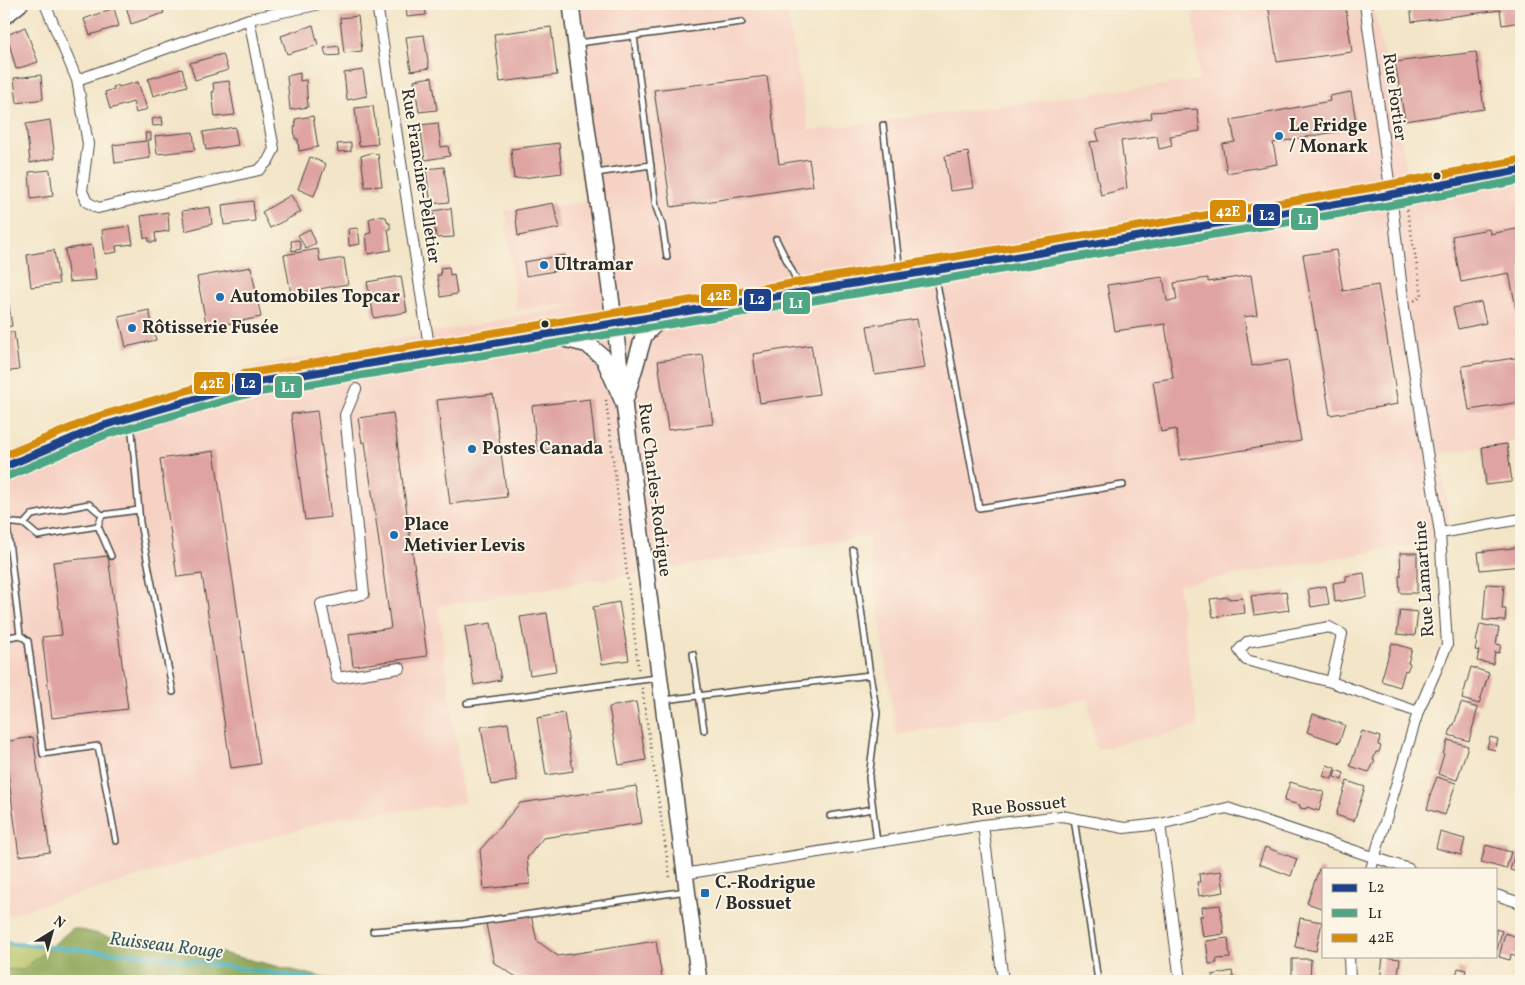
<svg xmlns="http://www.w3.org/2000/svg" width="1525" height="985" font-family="Vollkorn,serif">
<rect width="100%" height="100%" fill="#fcf5e5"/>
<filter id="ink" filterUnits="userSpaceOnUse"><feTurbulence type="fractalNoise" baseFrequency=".02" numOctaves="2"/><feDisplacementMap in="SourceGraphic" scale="10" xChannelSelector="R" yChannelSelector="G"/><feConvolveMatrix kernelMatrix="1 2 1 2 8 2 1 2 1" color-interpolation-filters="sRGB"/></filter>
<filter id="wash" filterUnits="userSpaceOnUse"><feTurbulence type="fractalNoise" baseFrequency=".0096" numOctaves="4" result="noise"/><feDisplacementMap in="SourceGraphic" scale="20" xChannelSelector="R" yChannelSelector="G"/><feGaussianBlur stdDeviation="1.12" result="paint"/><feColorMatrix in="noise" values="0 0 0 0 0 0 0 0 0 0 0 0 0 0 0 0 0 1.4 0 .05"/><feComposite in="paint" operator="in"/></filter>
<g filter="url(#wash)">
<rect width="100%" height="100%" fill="#f3e5c8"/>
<path fill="#f6d2c4" d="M564,4H786L809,131L1199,80L1193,4H1373L1409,177L1521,158V440L1441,454L1451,538L1178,585L1198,727L1096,749L1088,699L896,735L868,536L438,606L464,803L337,818L4,916V459L244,369L588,303L516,310L505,211L585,202Z"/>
<path fill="#b3c163" stroke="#6f7647" d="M4,943L157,956L4,981Z"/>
<path fill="#8ea759" stroke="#5c6942" d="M73,928L107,936L218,952L337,981H4V969L23,970Z"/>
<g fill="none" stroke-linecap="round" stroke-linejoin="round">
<path stroke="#48b5c4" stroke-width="4" d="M4,943L157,956L325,981"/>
</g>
<g id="blocks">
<path fill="#dfa4a2" d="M132,4H161L164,13L131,24L126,6Z
M406,4H425L426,15L407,17Z
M1268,4H1345L1352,52L1277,62Z
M1410,4H1521V22L1502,25L1500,10L1412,22Z
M114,8L119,26L90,35L84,19Z
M358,16L362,51L344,53L340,18Z
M313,25L318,45L287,54L281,36Z
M25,27L38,62L16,69L7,35Z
M551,27L557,75L500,82L494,34Z
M424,35L429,68L411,71L406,37Z
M339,46L340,55L326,56L324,48Z
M1476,52L1484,109L1405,121L1395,62Z
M223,54L228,70L195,80L190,63Z
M182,69L187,86L153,96L148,79Z
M363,70L367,96L347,100L344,73Z
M300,73V81L306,80L308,107L290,110L287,76Z
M41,75L43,99L17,103L14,78Z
M767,76L779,164L809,159L813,186L671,207L654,90Z
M432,77L437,110L419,112L414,80Z
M229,81L235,115L215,117L212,92H214L213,83Z
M138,82L147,109L136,113L133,102L110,109L105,92L114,89L113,87L118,85L119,87Z
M1351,92L1357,128L1273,143L1277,164L1227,173L1222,144L1235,142L1231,120L1330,101L1329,96Z
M373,106L378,144L359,146L355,108Z
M1197,109L1200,131L1170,136L1172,146L1159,149L1157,136L1121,141L1127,188L1101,195L1090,142L1099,141L1096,130L1152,118L1151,112Z
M313,116L318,147L299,151L298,139H295L294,127L296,126L295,119Z
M162,117L163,125L153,126L152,119Z
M50,120L55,158L30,163L26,124Z
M438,123L441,147L448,146L450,156L425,160L420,125Z
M235,127L238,145L206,150L203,132Z
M193,132L195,150L157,154L155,136Z
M145,133H151V140H148L150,158L115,163L113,145L146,141Z
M351,143V151L338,152L337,144Z
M559,143L562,173L514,179L511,149Z
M968,152L974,188L950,191L945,156Z
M371,153L378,154L382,186L365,187L361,156Z
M310,157L326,164L314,196L298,189Z
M444,167L449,202L431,204L426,169Z
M50,170L53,196L31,199L29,172Z
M291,195L301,212L270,228L262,212Z
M253,201L255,221L224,225L222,205Z
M553,203L560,228L518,236L515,210Z
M210,207L212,224L185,231L182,211Z
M451,208L454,237L436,238L433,211Z
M168,212L169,231L155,233L156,242H149V238H144L141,216Z
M378,216L386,217L388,223H390V229H388L391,250L368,254L366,234L371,233L369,219Z
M130,226L133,244L116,246L117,252L105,254L102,230Z
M358,228L360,244L349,246L348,229Z
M1521,228V328H1520L1509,273L1461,282L1452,236L1489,229L1490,234Z
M310,229L316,243L306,249L298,235Z
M299,240L301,249L292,251L291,241Z
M92,245L96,280L69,282L65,249Z
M318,249L320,262L344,258L348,284L291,294L284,255Z
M54,250L59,284L31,287L27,255Z
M1336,250L1343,291L1378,285L1398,404L1330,415L1303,255Z
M565,255L567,269L526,276L524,262Z
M251,267L261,317L207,328L197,277Z
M449,267L450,275L454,274L457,294L441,297L437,275H441L440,268Z
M1251,275L1257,315L1244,317L1252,366L1288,360L1301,441L1181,460L1176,429L1161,432L1153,381L1173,378L1165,324L1115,331L1107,285L1163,277L1167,301L1177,300L1174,283L1208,278V282Z
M401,276L407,312L374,318L367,282Z
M7,292L12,326L4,327V293Z
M1481,302L1486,323L1458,329L1453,308Z
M149,310L156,340L126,347L119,317Z
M917,319L925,368L875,375L867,326Z
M14,332L19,370L4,372V333Z
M811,345L819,394L760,403L753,354Z
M703,355L713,424L668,430L658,361Z
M1521,357V402L1469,410L1462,366Z
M493,394L507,497L450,504L437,400Z
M590,399L595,444L537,451L532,406Z
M317,411L331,517L305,520L291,414Z
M393,413L427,656L353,666L349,634L391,628L365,442L362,443L358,418Z
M1507,444L1512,482L1486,485L1482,447Z
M214,451L260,764L231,768L202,574L177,577L160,459Z
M1521,547V566L1480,570L1478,552Z
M1400,553H1417V593H1400L1399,576H1401Z
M108,556L128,709L52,718L42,637L62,635L53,562Z
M1364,573L1367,597L1335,602L1333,583L1346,581V576Z
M1486,584L1504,585L1502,609H1506L1505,621L1483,620Z
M1326,586L1329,604L1311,607L1308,589Z
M1286,591L1289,610L1254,615L1251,596Z
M1229,597V599L1243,598L1245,613L1213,617L1210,599Z
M619,602L629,660L602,664L593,607Z
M1400,610L1418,612L1415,636L1397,634Z
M547,613L556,671L530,675L520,617Z
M491,623L501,680L474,685L465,627Z
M1480,624L1499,628L1496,644L1501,645L1499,653L1495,652L1493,664L1477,661L1479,651L1475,650L1477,642H1476Z
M1392,643L1412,649L1408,663L1410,664L1407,671L1405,670L1400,687L1381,681Z
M1471,667L1489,673L1479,704L1462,699Z
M636,702L646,760L619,765L609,707Z
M1461,703L1478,708L1469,741L1449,735L1452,725H1454Z
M564,713L573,771L546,775L537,718Z
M1313,714L1345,725L1339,743L1307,732Z
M508,723L517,781L491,785L481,727Z
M1362,731L1380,737L1378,745L1381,746L1379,752H1376L1373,760L1375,761L1369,772L1350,766Z
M33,737L50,852L19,856L4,742Z
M1490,737L1498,739L1495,750L1487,748Z
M1448,740L1468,746L1457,780L1438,774L1444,754H1443Z
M1327,765L1335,768L1332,779L1323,776Z
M1336,770L1344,773L1342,780L1334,777Z
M1437,777L1456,783L1445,815L1427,809L1431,795H1430Z
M1347,781L1365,787L1354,821L1336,815Z
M1290,782L1324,792L1319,811L1307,807L1306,809L1300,808V805L1284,801Z
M636,786L642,823L543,838L527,858L530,884L484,889L480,850L520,803Z
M1440,832L1465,839L1461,855L1436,848Z
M1486,845L1511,852L1506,869L1481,862Z
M1265,847L1297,859L1291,876L1259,864Z
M1515,853L1521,855V873L1510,870Z
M1319,869L1324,871V909L1307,903Z
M1221,871L1224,892L1199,896L1197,882H1200L1199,874Z
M1220,905L1224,934L1203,937L1200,916H1203L1202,907Z
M531,915L537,941L558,956L656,941L662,978L640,981H523L494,963L486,924Z
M1300,918L1322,922L1316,951L1295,947Z
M1496,929L1502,931L1497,950L1496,949Z
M1505,933L1521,938V957L1511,954L1510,960L1499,957Z
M1228,938L1230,958L1216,959L1217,963L1209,964L1206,941Z
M1383,957L1400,959L1397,981H1380Z
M1292,959H1311L1310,981H1292Z
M1458,968L1466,970L1464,978L1456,976Z
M1232,971L1234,981H1213L1212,975Z"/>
</g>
</g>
<g filter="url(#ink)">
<use href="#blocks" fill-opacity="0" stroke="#494743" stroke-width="1"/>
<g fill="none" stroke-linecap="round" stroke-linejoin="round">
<g stroke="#494743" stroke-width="8">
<path id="lane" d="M634,36L656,207L662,224L667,257
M578,43L742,22
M883,125L900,273
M596,173L651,165
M776,239L801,289
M935,273L979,508L1123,485
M131,421L140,523L173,692
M4,499L20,635L4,638
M102,515L139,510
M4,522L24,524L38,536L98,526L102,515L89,504L32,515L24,524
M98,526L111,556
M853,550L870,675L877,713L869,778L877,842
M20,635L28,641L43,754L98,746L116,841
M693,654L704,730
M664,700L870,675
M467,703L657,678
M830,816L873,809
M1074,818L1098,981
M373,931L463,924L686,891"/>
</g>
<g stroke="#494743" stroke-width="12">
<path id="street" d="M45,4L77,80L88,144L82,191L87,202L98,208L259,170L268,161L274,149L249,19
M377,4L430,353
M1365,4L1393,211L1404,308L1440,533L1447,645L1418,712L1371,869
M77,80L249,19L321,4
M356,389L345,415L364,594L321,604L337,678L400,668
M1440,533L1521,519
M1331,682L1342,634L1329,627L1247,642L1239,650L1246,660L1331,682L1418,712
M1160,824L1180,981
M983,825L1003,981
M684,874L983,825L1062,816L1124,828L1160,824L1227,808L1409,869
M1496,895L1521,903
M1349,956L1350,981"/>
</g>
<g stroke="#494743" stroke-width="18">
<path id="secondary" d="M571,4C586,137 610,269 624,403L699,981
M4,17L20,4"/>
</g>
<g stroke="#494743" stroke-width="19">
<path id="primary" d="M554,336L587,344L604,358L624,403
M624,403L644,335L664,315
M4,467L102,426L246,384L742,301L1378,197L1521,170"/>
</g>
<path stroke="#494743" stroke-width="2.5" stroke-dasharray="1 4" stroke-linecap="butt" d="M1404,206L1407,209L1422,295L1414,301
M606,400L639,673
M642,688L670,878"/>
<use href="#lane" stroke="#fff" stroke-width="5"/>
<use href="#street" stroke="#fff" stroke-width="10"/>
<use href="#secondary" stroke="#fff" stroke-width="15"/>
<use href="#primary" stroke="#fff" stroke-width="16"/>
<g stroke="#fcf5e5" stroke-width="11">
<path id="bus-1" d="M4,467L102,426L246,384L1378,197L1521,170"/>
</g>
<g stroke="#fcf5e5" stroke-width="11">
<path id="bus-2" d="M8,476L105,435L248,394L1380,207L1521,180"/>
</g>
<g stroke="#fcf5e5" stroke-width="11">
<path id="bus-3" d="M4,456L99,416L244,374L1376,187L1519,160"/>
</g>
<use href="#bus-1" stroke="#1e4289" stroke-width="8"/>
<use href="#bus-2" stroke="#4ea685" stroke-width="8"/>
<use href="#bus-3" stroke="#d58c09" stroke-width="8"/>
</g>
</g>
<g fill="#1f6fb2" stroke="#fcf5e5" stroke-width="2">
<circle cx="1279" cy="136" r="5"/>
<circle cx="544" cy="265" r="5"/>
<circle cx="220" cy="297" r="5"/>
<circle cx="132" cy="328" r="5"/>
<circle cx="472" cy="449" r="5"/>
<circle cx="394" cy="535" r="5"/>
<rect x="700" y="888" width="10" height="10" rx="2.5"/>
</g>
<g fill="#2b2b2b" stroke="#fcf5e5" stroke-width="2">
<circle cx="1437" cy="176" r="4.5"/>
<circle cx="545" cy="324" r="4.5"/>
</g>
<g text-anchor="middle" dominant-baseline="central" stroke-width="4" stroke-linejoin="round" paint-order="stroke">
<g font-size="18" fill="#2b2b2b" stroke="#fcf5e5">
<text transform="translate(1394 97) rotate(82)">Rue Fortier</text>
<text transform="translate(420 176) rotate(81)">Rue Francine-Pelletier</text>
<text transform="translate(654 490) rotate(83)">Rue Charles-Rodrigue</text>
<text transform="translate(1425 579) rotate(-94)">Rue Lamartine</text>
<text transform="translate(1019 807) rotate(-5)">Rue Bossuet</text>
</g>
<g font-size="18" font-weight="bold" fill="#2b2b2b" stroke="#fcf5e5" text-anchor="start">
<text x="1289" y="126">Le Fridge<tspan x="1289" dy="21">/ Monark</tspan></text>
<text x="554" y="265">Ultramar</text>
<text x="230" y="297">Automobiles Topcar</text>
<text x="142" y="328">Rôtisserie Fusée</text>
<text x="482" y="449">Postes Canada</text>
<text x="404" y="525">Place<tspan x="404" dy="21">Metivier Levis</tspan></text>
<text x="715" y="883">C.-Rodrigue<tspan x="715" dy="21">/ Bossuet</tspan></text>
</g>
<g font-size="19" font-style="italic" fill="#355b61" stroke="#fcf5e5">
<text transform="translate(166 946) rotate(7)">Ruisseau Rouge</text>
</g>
</g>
<g stroke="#fcf5e5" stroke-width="2">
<rect x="1209" y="199" width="38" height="24" rx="5" fill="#d58c09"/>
<rect x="1252" y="203" width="29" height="24" rx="5" fill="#1e4289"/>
<rect x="1290" y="207" width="29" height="24" rx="5" fill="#4ea685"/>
<rect x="700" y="283" width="38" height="24" rx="5" fill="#d58c09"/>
<rect x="743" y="288" width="29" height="24" rx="5" fill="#1e4289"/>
<rect x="782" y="291" width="29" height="24" rx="5" fill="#4ea685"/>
<rect x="193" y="371" width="38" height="24" rx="5" fill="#d58c09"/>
<rect x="234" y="372" width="28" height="24" rx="5" fill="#1e4289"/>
<rect x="274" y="375" width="29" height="24" rx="5" fill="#4ea685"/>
</g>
<g font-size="14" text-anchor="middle" font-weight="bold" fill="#fff">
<text x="1228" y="216">42E</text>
<text x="1267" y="220">L2</text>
<text x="1305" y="224">L1</text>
<text x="719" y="300">42E</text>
<text x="757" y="304">L2</text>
<text x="796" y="308">L1</text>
<text x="212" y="388">42E</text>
<text x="248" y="388">L2</text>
<text x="288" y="392">L1</text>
</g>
<rect width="1525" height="985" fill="none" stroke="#fcf5e5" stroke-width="20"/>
<rect x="1322" y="868" width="175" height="90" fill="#fcf5e5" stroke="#a8a49b"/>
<rect x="1332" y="884" width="25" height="8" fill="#1e4289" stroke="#a8a49b"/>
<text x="1368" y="892" font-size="15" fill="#2b2b2b">L2</text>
<rect x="1332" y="909" width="25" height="8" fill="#4ea685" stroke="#a8a49b"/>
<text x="1368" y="918" font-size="15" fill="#2b2b2b">L1</text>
<rect x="1332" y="934" width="25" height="8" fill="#d58c09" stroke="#a8a49b"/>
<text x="1368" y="942" font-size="15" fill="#2b2b2b">42E</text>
<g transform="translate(52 932) rotate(37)" stroke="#fcf5e5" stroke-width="4" paint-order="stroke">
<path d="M0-4L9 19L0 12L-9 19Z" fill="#2b2b2b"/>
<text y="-8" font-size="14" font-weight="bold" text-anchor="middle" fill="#2b2b2b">N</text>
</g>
</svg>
